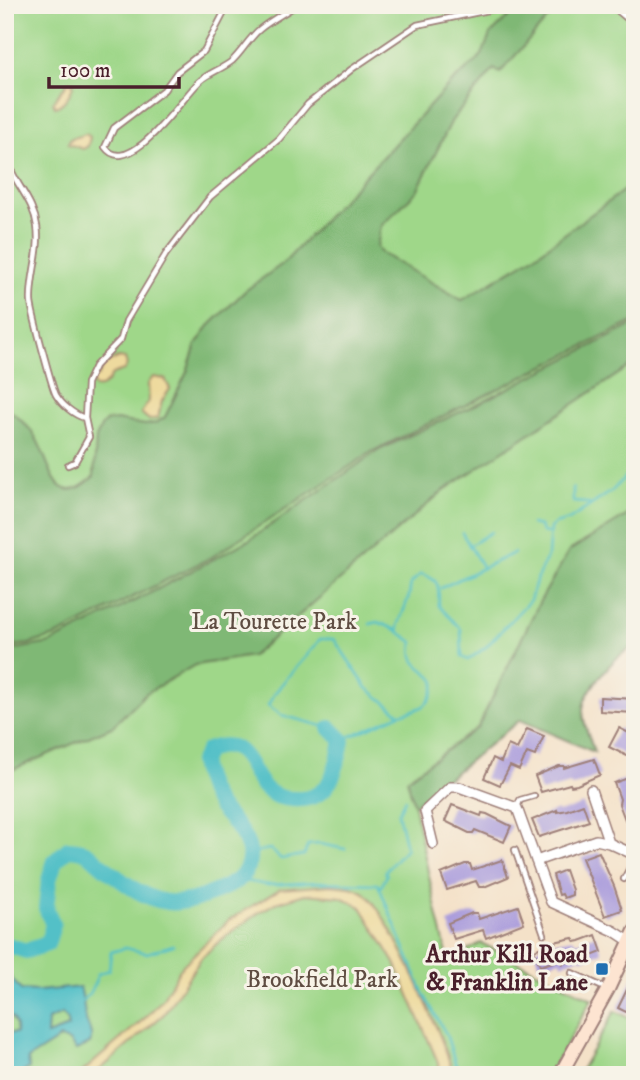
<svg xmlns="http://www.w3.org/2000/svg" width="640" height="1080" font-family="'IM FELL DW Pica',serif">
<rect width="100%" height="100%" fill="#f7f3e8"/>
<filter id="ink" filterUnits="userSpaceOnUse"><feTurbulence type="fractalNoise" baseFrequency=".0143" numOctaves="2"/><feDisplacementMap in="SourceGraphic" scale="14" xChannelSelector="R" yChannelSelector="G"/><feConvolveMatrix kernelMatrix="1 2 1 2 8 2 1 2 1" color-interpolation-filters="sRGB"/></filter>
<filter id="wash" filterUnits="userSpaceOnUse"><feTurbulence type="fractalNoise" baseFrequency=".00686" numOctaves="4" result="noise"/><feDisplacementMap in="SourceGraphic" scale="28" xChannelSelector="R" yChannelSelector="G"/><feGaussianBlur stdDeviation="1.57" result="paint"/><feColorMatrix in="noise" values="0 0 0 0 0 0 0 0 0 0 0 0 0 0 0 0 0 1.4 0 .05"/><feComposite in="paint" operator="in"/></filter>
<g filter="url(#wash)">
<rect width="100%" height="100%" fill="#f4e1c8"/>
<path fill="#9fd789" stroke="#747b5a" stroke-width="2" d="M5,5H635V647C618,651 584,691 583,709C582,723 590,738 594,752L520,720L414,806C426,857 434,909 449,960L481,943L592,999L549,1075H5Z
M615,1011L635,1020V1075H578Z"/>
<path fill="#7fb875" stroke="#646c50" stroke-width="2" d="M520,5L558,7L500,73L494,69L452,120L417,191L381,226L377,247L381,253L462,300L536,255L635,182V321L373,451L212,557L56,636L29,644L5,647V406C16,416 29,425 36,438C52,466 55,514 94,476L96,438L101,427L106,421L117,420L145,425L156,423L165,417L187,372L196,345L209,326L245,291L285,262L449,85L475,62L482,55L490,35Z
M635,324V363L443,491L252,656L195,665L145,694L112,727L5,773V651L50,643L154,591L249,540L379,450L479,403Z
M631,513L635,514V647C618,651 584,691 583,709C582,723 590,738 594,752L520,720L414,805L407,779L478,727L540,601L569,551Z"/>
<path fill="#eeda9e" stroke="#9c7c64" stroke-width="2" d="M69,81L73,84C72,93 63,105 55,107L53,102Z
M86,134L90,137L88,146L83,149L68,144L70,139Z
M119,358L125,359L127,365L124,370L112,374C108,382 104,389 94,387L92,380L99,375C100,367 110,360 119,358Z
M153,377L165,379L170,389L162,401L158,418L149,420L141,413L149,401L148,384Z
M331,885C342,886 353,886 363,892C386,906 448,1046 453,1075H441L437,1060L395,963L361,907L341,897L305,894L276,903L261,911L221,940L202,957L164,1014L94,1075H79L145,1018L162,1000L182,966L229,920L280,889Z"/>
<path fill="#52c0c7" stroke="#4e7079" stroke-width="2" fill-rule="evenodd" d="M5,970L21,990L38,991L80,987C83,998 84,1006 85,1016C87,1027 94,1032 90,1044L76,1050L69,1041L60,1038C49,1046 39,1051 28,1059L29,1068L19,1075H5V1033H16C17,1024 14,1017 5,1013ZM62,1014L66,1018L68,1027L47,1035L48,1020Z"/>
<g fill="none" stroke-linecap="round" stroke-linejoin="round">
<path stroke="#52c0c7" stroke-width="2.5" d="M573,488V502L587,503L590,505
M531,524L540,526L542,532L547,533
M462,533L483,568
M469,546L491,532
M441,588L514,553
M370,624L378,622L399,631
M330,728L281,715L268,705C281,680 304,662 320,639H334L367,688L400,714C421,709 432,707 435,682C424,664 409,669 413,642L399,632L398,626L409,596L411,583L421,574C442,580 438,588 439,606L461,629L462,657L468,660L486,647L530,600L537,578L548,555L550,528L555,524L569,520L612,491L626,476L635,475
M342,740L400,714
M250,853L270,849L281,859L304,855L308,845L320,844L345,849
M239,880L268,885L317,882L378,884L423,993L446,1034L459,1075
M381,887L387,875L385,872L406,848L398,813L405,799
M82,1001L92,990L98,974L109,970L111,952L125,948L147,953L173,945"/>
<path stroke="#52c0c7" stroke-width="16" d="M5,944L26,951L47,944L53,925L46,908L49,880L55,861L68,849C89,850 88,854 104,867C155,908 176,914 235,882C245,876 251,862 249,850C244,831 231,821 219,806C209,793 204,778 201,762L208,750C218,746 230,744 239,751C252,762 254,780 267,790C274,796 284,799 293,799C330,802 337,770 342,740L330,728"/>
</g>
<g id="blocks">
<path fill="#ab9ddc" d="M600,697L635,699V713L600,711Z
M619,728L635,736V760L609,747Z
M527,729L544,736L535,756L527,753L519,770L510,766L500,785L484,778L493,758L501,762L508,745L517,749Z
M594,759L600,775L577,785L571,786L570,784L541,792L535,776L559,766H564V768Z
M631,777L635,789L634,843L619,804L620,799L614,783Z
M583,804L589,821L539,837L532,820L557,810V812L567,810Z
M452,805L481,816L482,813L487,814L511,826L504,842L475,830L473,833H469L445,821Z
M599,852L614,886L622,910L605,916L582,858Z
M502,860L508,877L484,887H479L476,881L447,890L441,874L465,864H470L472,870Z
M565,870L572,890V895L564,898L562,894L559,895L553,875Z
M518,906L524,923L486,938L483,930L454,939L448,923L472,913H477L479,919Z
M596,935L602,952L581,960L580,957L562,964L561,960L556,961L540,966L534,950L554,942L573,938L575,942L580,941Z
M635,973V1012L630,1009L628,1013L618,1008Z"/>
</g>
</g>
<g filter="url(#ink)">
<use href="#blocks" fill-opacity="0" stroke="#9f807a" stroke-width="2"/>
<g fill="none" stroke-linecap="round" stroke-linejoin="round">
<g stroke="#9f807a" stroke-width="8">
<path id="lane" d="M228,5L204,51L177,72L164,90L114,128L105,147C129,181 183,96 200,81C209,73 222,69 232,61C242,52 249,38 260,29C271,20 285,13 296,5
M611,5L635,25
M634,75H635
M5,125C9,140 4,157 12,172C21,191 34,204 37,226C41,251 30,276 31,301C31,309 52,388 56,395C62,405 74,415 85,418L87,383L95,366L121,339L126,321L166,254L210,197L279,139L308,104L352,69L417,25L512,5
M68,465L75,462L89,437L85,418
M517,807L520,800L534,796
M515,850L544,934
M624,879L635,858
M572,973L607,989"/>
</g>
<g stroke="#9f807a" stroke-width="12">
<path id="street" d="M591,790L609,843
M433,844L425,811L450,787H459L517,808L551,902L614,931L634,944
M536,861L596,840L609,843L635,855"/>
</g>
<g stroke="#9f807a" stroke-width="16">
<path id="secondary" d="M560,1075L608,989L635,931"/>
</g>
<use href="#lane" stroke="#fff" stroke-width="4.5"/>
<use href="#street" stroke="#fff" stroke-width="9"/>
<use href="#secondary" stroke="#fde4d1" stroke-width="12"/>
</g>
</g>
<rect fill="#1f6fb2" stroke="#f7f3e8" stroke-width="2.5" x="595" y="962" width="14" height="14" rx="3.5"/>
<g text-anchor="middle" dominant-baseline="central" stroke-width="6" stroke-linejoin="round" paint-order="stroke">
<g font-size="24" fill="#5f4d42" stroke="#f7f3e8">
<text x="274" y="622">La Tourette Park</text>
<text x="322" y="980">Brookfield Park</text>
</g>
<g font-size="24" font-weight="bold" fill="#4a1f2b" stroke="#f7f3e8" text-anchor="end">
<text x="588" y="955">Arthur Kill Road<tspan x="588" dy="28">&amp; Franklin Lane</tspan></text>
</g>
</g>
<rect width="640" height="1080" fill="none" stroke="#f7f3e8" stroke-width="28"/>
<path d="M49 77v10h130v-10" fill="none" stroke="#4a1f2b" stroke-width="3.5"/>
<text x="60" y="77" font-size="21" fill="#4a1f2b" stroke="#f7f3e8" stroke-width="5" paint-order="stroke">100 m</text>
</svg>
